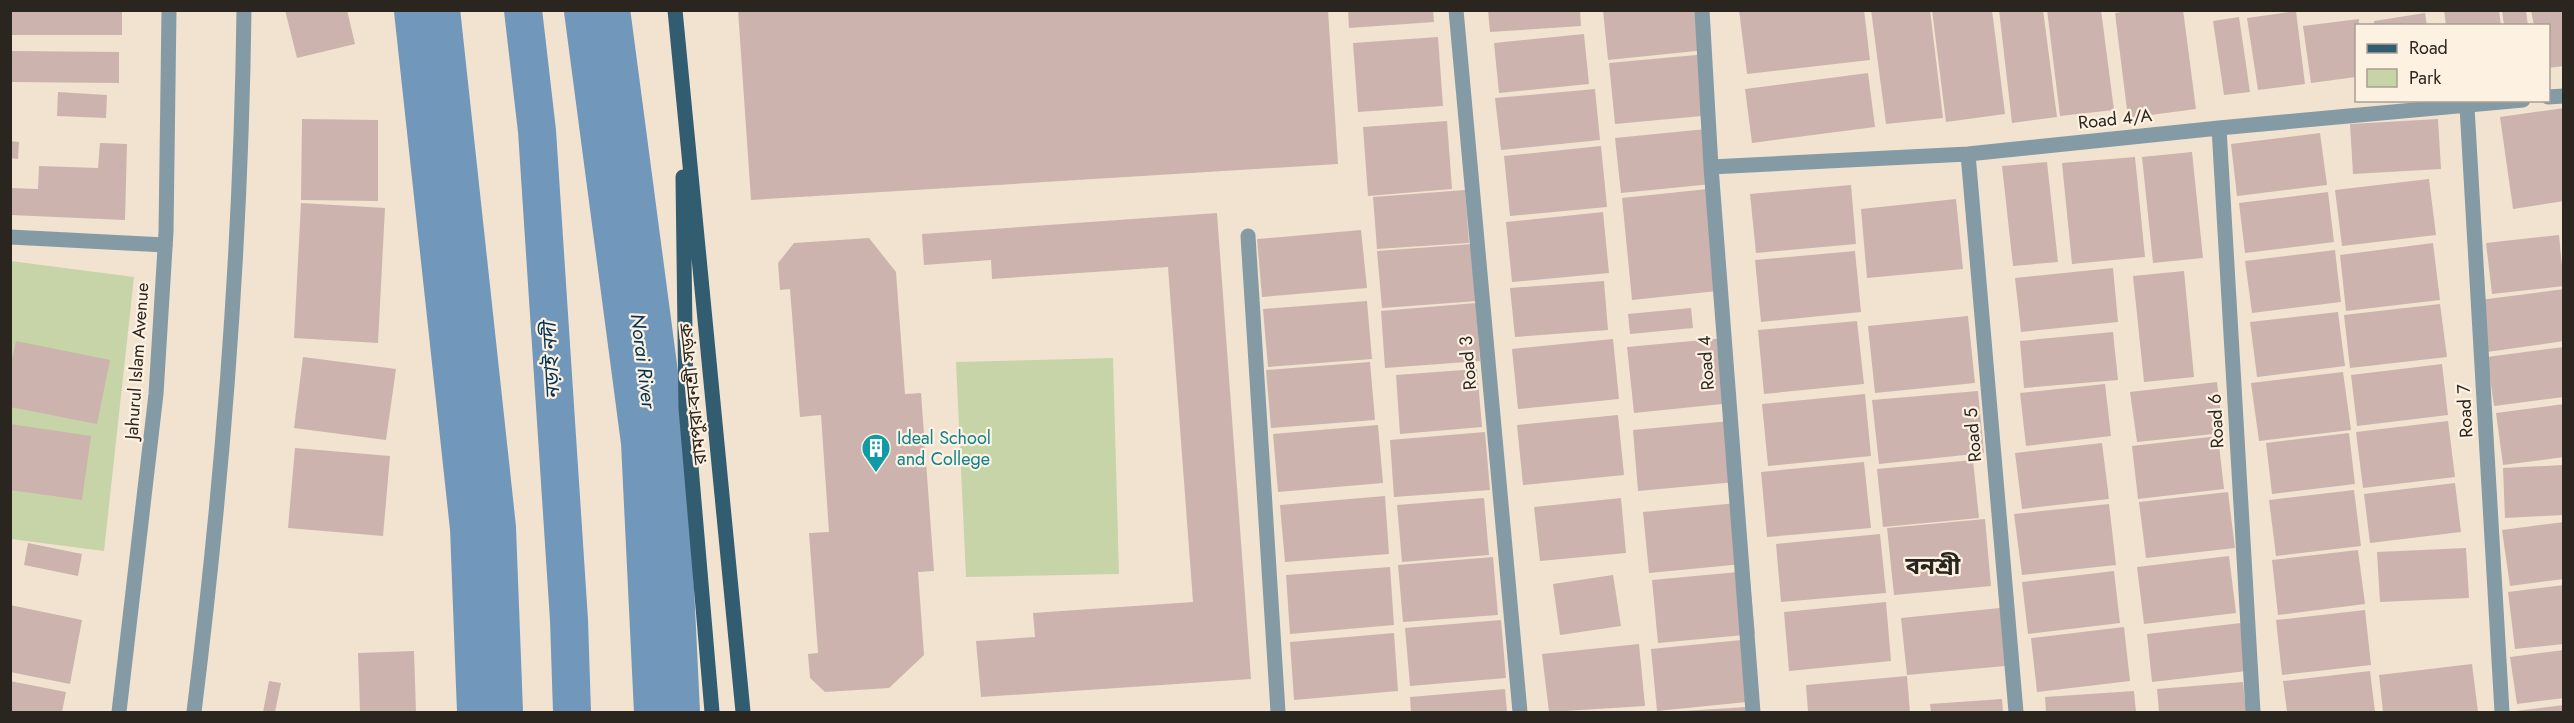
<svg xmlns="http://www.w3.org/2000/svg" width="2574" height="723" font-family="Jost,'Noto Sans Bengali',sans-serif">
<rect width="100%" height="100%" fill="#f2e3d0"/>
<path fill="#c7d4a7" d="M11,261L134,277L104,551L11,539Z
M1113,358L1119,574L966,577L956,362Z"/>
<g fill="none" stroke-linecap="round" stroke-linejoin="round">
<path stroke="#7197ba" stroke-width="38" d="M523,10L537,131L569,620L572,712"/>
<path stroke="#7197ba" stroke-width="66" d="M427,10L483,528L490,712
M597,10L654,442L667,712"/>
</g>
<path fill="#ccb3ae" d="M10,10H122V35H10Z
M285,10H347L355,44L297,58Z
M738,10H1328L1338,164L751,200Z
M1348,10H1433L1434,22L1349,28Z
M1488,10H1580L1581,26L1490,32Z
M1603,10H1702L1706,50L1608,60Z
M1739,10H1864L1870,60L1747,74Z
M1871,10H1930L1943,118L1886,124Z
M1932,10H1992L2005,114L1946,122Z
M1999,10H2043L2057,117L2012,123Z
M2047,10H2101L2114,110L2060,116Z
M2135,10H2183L2196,109L2128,118L2115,13Z
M2444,10H2499L2501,26H2446Z
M2502,10H2526L2528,26H2504Z
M2531,10H2564V66L2548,68V26H2534Z
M2296,11L2305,84L2258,90L2247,18Z
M2425,13L2427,26H2374V21Z
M2239,17L2250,92L2224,95L2213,21Z
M2359,19L2356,77L2311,83L2303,26Z
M1584,34L1589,84L1499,93L1494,43Z
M1438,37L1443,106L1358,112L1353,43Z
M10,51L119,52V83L10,82Z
M1707,54L1713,115L1615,124L1609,63Z
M1868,73L1875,127L1752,143L1745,89Z
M1595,89L1600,140L1501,150L1495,98Z
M58,92L107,95L106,118L57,116Z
M2564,108V201L2513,209L2500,117Z
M302,119L378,120V201L301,200Z
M2438,119L2441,169L2353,174L2350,124Z
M1447,121L1452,189L1368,196L1363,127Z
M1706,129L1712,184L1621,193L1615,138Z
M2320,133L2327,185L2237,196L2231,144Z
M10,141L19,142L18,159L10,158Z
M100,143L127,144L125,220L10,215V188L38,189L39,166L98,168Z
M1601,146L1607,207L1510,216L1504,156Z
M2192,152L2203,258L2153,263L2142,157Z
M2135,157L2145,257L2072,264L2062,163Z
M2047,162L2058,262L2013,266L2002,166Z
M2429,179L2436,235L2342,246L2335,190Z
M1851,185L1856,244L1756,253L1750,194Z
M1717,188L1727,290L1632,300L1622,198Z
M1465,190L1469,243L1377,249L1373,197Z
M2328,192L2334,242L2245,253L2239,203Z
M1956,199L1963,269L1867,278L1861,209Z
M301,203L385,208L378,343L294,338Z
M1603,212L1609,273L1512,282L1506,222Z
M1217,213L1251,679L981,697L976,641L1035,637L1033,613L1193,602L1168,267L992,279L991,260L924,265L922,234Z
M1361,230L1367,288L1262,297L1257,239Z
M2559,235L2564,286L2492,294L2486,243Z
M869,238L896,272L905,394L921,393L934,571L918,572L924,655L889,688L825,692L810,678L808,654L818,653L809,533L829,532L821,415L800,417L790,289L780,290L778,263L794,243Z
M2433,243L2440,300L2346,311L2340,255Z
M1473,244L1478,301L1382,308L1377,251Z
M2335,250L2341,302L2252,313L2245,261Z
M1855,251L1861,312L1761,322L1755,260Z
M2113,268L2118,322L2021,332L2015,278Z
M2184,271L2194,377L2144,382L2133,276Z
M1604,281L1608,330L1515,337L1510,288Z
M2564,289V341L2487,352L2480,300Z
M1367,301L1372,359L1268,367L1263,309Z
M1476,303L1480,361L1385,368L1381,311Z
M2440,304L2447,357L2350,368L2344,315Z
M1691,308L1693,328L1630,334L1628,314Z
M2338,312L2345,366L2257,377L2250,322Z
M1968,316L1975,383L1875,393L1868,326Z
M1857,321L1864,384L1764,394L1758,330Z
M2113,332L2118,380L2024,388L2020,341Z
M1725,338L1732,403L1634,413L1627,347Z
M1613,339L1619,399L1518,409L1512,349Z
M16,341L110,360L97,424L10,407V368Z
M2564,347V397L2494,406L2487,357Z
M303,357L396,369L386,440L294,428Z
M1370,362L1375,420L1271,428L1266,370Z
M2442,364L2448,415L2357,426L2351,375Z
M1477,369L1482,427L1400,434L1396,375Z
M2343,372L2351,430L2259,441L2251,383Z
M2217,382L2223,433L2137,442L2130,392Z
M2105,384L2111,436L2026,446L2020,393Z
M1978,391L1984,453L1879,464L1872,400Z
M1865,394L1871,456L1768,466L1762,404Z
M2564,404V457L2503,465L2496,413Z
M1618,415L1624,475L1523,485L1517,425Z
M1730,421L1736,482L1638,491L1633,430Z
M2448,421L2455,477L2363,488L2356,432Z
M10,424L91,436L82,500L10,490Z
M1378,425L1383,483L1278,492L1273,434Z
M1485,432L1490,490L1394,497L1390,440Z
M2349,433L2355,484L2272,494L2266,443Z
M2218,436L2224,489L2138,499L2132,446Z
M2102,443L2109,499L2022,509L2015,453Z
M295,448L390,456L383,536L288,528Z
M1973,460L1979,518L1883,527L1877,469Z
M1864,462L1871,528L1767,537L1761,472Z
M2564,465V515L2505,518L2503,468Z
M2455,483L2461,532L2370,543L2364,494Z
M2354,490L2361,546L2276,556L2269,500Z
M2228,492L2235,548L2146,558L2139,502Z
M1385,496L1389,554L1285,562L1280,505Z
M1484,498L1489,555L1402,562L1397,505Z
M1621,498L1626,553L1540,561L1534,507Z
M1737,503L1743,564L1649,573L1643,512Z
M2109,504L2116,565L2022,575L2014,514Z
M1985,519L1991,586L1894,595L1887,528Z
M2564,522V579L2510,586L2502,530Z
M1880,534L1886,593L1781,602L1776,544Z
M28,543L82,554L78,576L24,565Z
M2466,548L2469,598L2380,602L2377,552Z
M2358,550L2365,604L2278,615L2272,560Z
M2229,556L2236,613L2144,624L2137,567Z
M1493,557L1498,615L1403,622L1398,565Z
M1390,567L1394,625L1290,634L1286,575Z
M1749,571L1755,634L1658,643L1652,580Z
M2114,571L2120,623L2028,634L2022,582Z
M1613,575L1621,626L1560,635L1553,584Z
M2564,585V644L2515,649L2508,592Z
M1886,602L1891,661L1789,671L1784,612Z
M10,605L82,620L70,684L10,672Z
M2000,608L2005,666L1907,675L1901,618Z
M2365,610L2371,665L2282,675L2276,620Z
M1501,620L1506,678L1410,686L1405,628Z
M2241,623L2247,671L2152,682L2147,634Z
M2124,627L2130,681L2037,692L2031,638Z
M1394,633L1398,691L1294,700L1290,642Z
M1751,639L1757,701L1657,711L1651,649Z
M1639,644L1645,706L1549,712L1542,654Z
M2564,650V698L2517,704L2510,657Z
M414,651L416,712H360L358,653Z
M2472,664L2478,712H2383L2379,675Z
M2370,671L2375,712H2287L2283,681Z
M1907,676L1910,712H1808L1806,685Z
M10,681L66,692L62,712H10Z
M269,681L281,683L275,712H263Z
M2243,682L2246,712H2159L2157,689Z
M1505,689L1507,712H1411L1410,697Z
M2134,691L2136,712H2046L2045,697Z
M2002,699L2003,712H1931L1930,704Z
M2564,705V712H2516V711Z
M1747,707L1748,712H1684L1683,711Z"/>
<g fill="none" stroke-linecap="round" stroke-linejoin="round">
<path stroke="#849ba6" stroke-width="15" d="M1456,10L1520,712
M1702,10L1711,167L1753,712
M2548,97L2564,96
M2467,107L2502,712
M2219,128L2253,712
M1968,154L2016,712
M1711,167L1968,154L2219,128L2523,100
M1248,236L1278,712
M10,237L165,245"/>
<path stroke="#849ba6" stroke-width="15" d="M119,712L156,394L166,232L169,10
M194,712C223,480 241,245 244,10"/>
<path stroke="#325d70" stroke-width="15" d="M675,10L743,712
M683,177L686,408L712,712"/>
</g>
<defs>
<g id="building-pin" transform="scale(1.5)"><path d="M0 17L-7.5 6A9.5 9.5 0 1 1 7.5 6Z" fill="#0f9aa8" stroke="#fdf1e1"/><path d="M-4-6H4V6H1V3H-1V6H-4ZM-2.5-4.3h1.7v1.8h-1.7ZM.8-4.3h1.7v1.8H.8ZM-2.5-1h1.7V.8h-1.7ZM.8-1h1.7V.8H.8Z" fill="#fff"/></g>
</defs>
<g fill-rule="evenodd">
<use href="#building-pin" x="876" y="448"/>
</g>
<g text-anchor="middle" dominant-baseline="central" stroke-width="4.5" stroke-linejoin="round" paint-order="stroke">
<g font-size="18" fill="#2a251e" stroke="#fdf1e1">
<text transform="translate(2115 119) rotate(-6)">Road 4/A</text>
<text transform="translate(137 361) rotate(-86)">Jahurul Islam Avenue</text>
<text transform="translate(1468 363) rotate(-95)">Road 3</text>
<text transform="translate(1706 363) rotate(-94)">Road 4</text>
<text transform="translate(693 394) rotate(-96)">রামপুরা-বনশ্রী সড়ক</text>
<text transform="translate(2465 411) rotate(-93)">Road 7</text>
<text transform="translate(2216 421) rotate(-93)">Road 6</text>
<text transform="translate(1973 435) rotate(-95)">Road 5</text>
</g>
<g font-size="18" fill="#0d838f" stroke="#fdf1e1" text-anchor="start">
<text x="897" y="438">Ideal School<tspan x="897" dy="21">and College</tspan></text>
</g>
<g font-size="20" font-style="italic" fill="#033356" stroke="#fdf1e1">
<text transform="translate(551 361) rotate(-93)">নড়াই নদী</text>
<text transform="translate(643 361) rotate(83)">Norai River</text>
</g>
<g font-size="24" font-weight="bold" fill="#2a251e" stroke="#fdf1e1">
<text x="1933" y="565">বনশ্রী</text>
</g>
</g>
<rect width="2574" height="723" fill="none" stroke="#2a251e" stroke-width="24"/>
<rect x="2355" y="24" width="195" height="78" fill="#fdf1e1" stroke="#a99f93" stroke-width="1.5"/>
<rect x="2367" y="44" width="30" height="9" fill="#325d70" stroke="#a99f93" stroke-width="1.5"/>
<text x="2409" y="54" font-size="18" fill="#2a251e">Road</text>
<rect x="2367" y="69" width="30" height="18" fill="#c7d4a7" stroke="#a99f93" stroke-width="1.5"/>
<text x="2409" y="84" font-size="18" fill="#2a251e">Park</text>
</svg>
